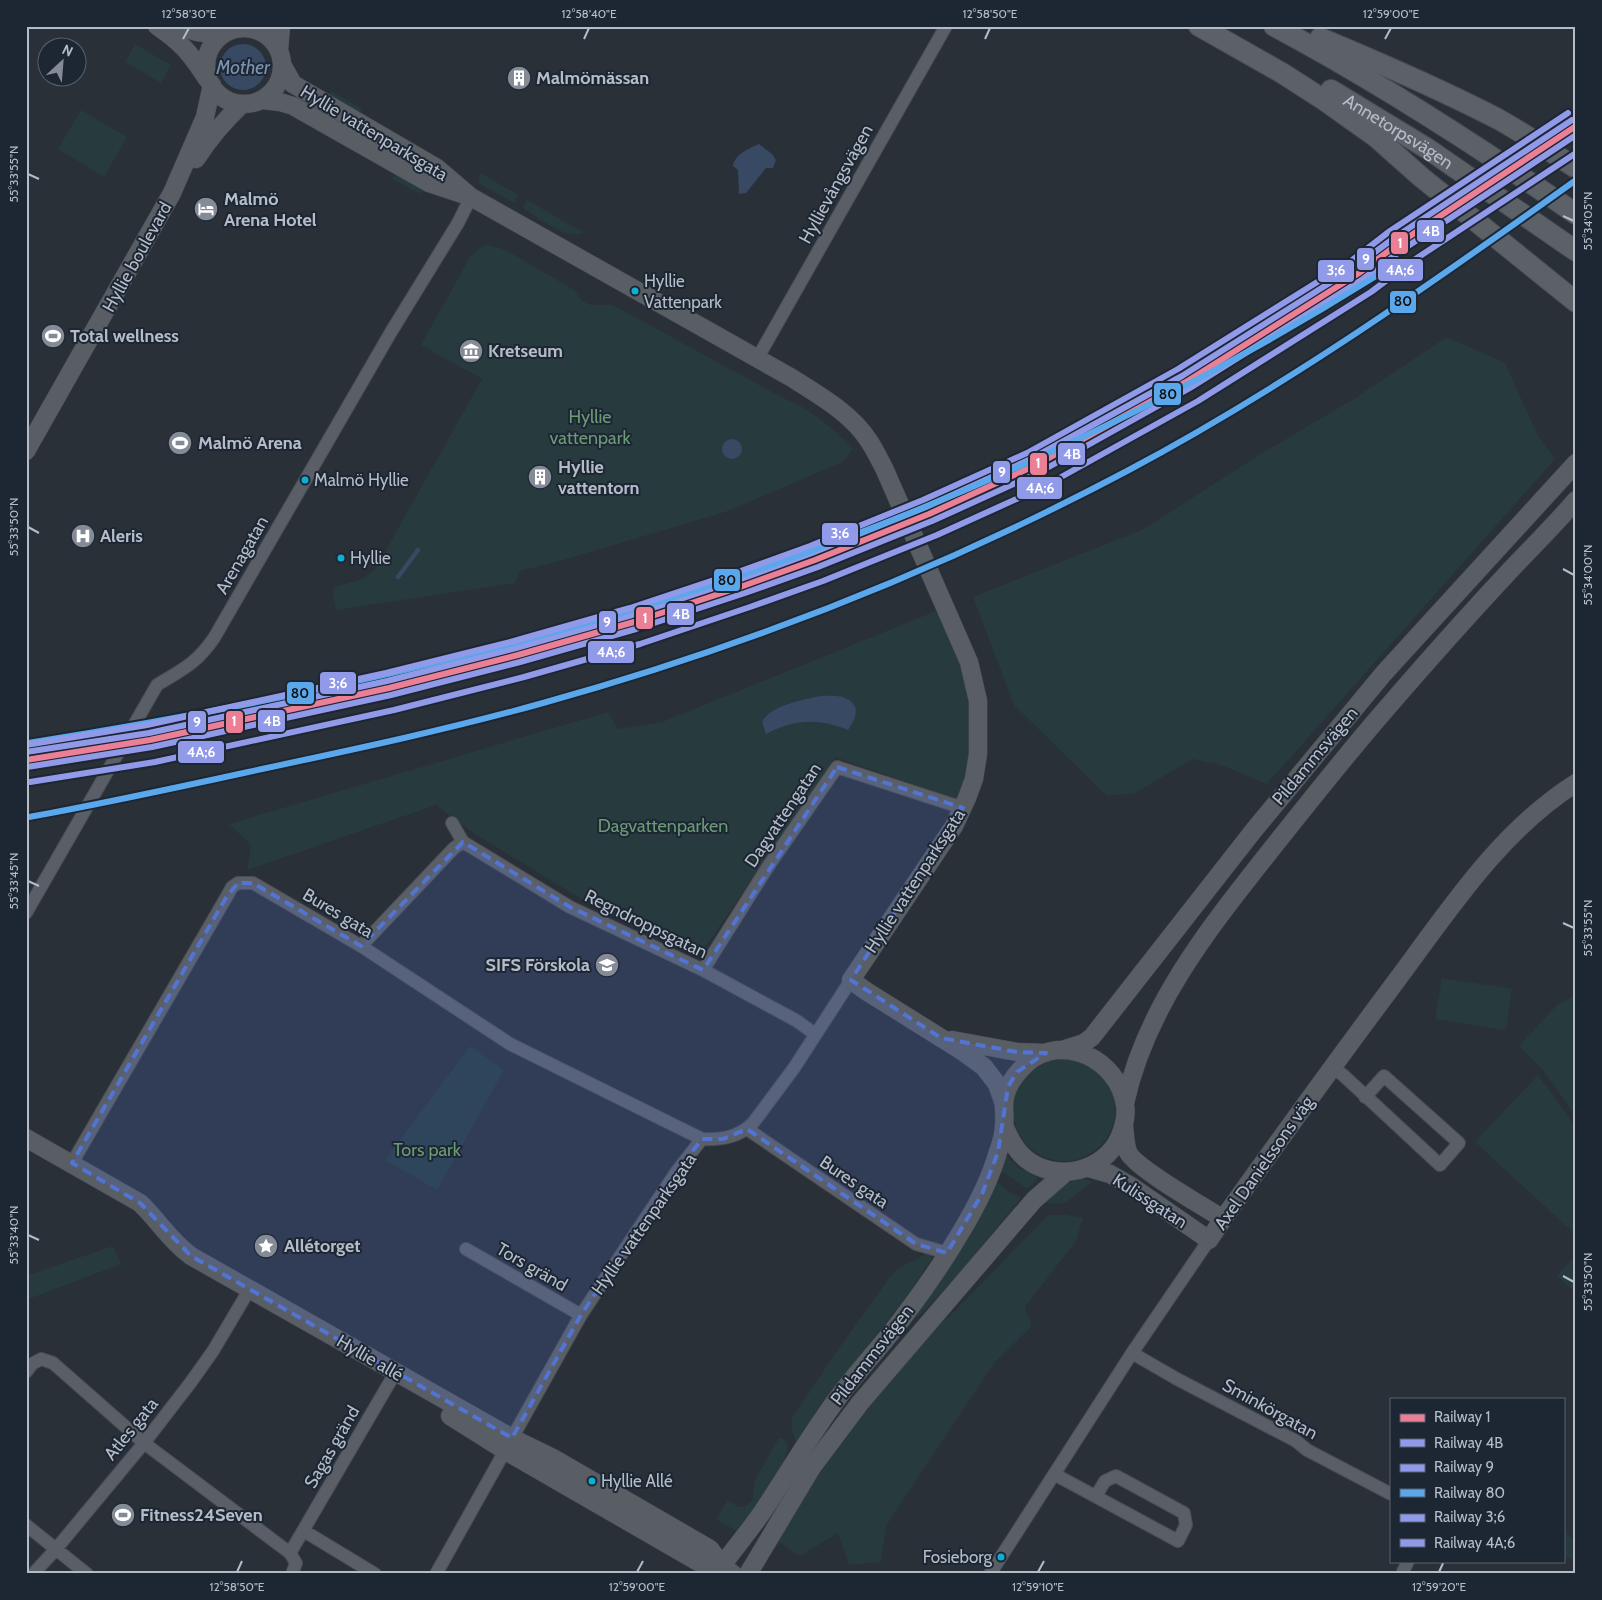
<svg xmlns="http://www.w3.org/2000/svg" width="1602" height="1600" font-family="Cabin,sans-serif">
<rect width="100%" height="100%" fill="#2a3038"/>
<path fill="#273a3e" d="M135,44L171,65L161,83L125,62Z
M331,91L362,109L359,114L328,97Z
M81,110L127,137L104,177L58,149Z
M481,173L518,195L514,203L480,184L478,179Z
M398,175L424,188L420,194L391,178Z
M527,200L584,233C565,240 539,218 523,208Z
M489,245L506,250L574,290L582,301L591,305H613L781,397C810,408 832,427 853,449L843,462L725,512L556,562L520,571L515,583L336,610L332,588L363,579L376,568L482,379L421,345L470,257L482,246Z
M1447,337L1505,363L1538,436L1555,459L1267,784L1221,765L1193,759L1135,793L1107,796L1014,705L973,597L1144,529L1259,455L1352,400Z
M936,611C944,629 955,648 961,667C975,709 975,757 957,799L835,757L698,958L596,908L472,832L436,805L247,870L251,845L229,824L608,712L618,729L662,722Z
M1442,978L1512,989L1506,1030L1435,1019Z
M1576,995V1116L1542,1069L1519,1046L1557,1005Z
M470,1046L504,1070L437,1190L385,1160Z
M1013 1110a51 51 0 1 1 102 0a51 51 0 1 1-102 0Z
M1538,1075L1576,1127V1235L1475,1142Z
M1006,1155L1018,1167L1038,1178L1028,1189L1001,1171Z
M1086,1179L1093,1182C1075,1190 1068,1212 1044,1201C1059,1188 1066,1180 1086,1179Z
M997,1182L1008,1191L1021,1198L957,1276L918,1317L915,1315L975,1225Z
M1048,1215H1066L1083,1218L1076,1241L1025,1307L1032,1326L994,1363L886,1526L881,1562L849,1565L838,1533L800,1556L777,1541L819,1472L866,1404L915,1342L951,1315Z
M113,1246L121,1264L26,1300V1276Z
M926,1254L931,1255V1260C922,1273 913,1288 903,1301C867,1348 828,1392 796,1443L792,1431V1418L837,1351L890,1277L897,1269Z
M1576,1255V1293L1557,1276Z
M779,1438H782L787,1442L788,1449L784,1462L755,1509L738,1532L716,1519L728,1500L738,1507H744L752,1501L755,1480Z
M1563,1532L1576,1541V1562L1563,1555Z"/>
<path fill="#384963" d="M220 67a23 23 0 1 1 46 0a23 23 0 1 1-46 0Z
M759,144L772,154L776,160L773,168H766L746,193L739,194L738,170L733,166C735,154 748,149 759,144Z
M722 449a10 10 0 1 1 20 0a10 10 0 1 1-20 0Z
M821,696C828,696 838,695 845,698C862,705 856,719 848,730C818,718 795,719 766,734L762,722C769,706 804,699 821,696Z"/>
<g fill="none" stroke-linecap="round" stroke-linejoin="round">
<path stroke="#384963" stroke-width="4.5" d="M398,577L418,550"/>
<g stroke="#484c53" stroke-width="14">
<path id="street" d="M757,359L946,26
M452,823L463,842
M26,913L157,685C183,669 196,664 214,638L391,332L458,223L471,197
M361,946L454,848L463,842L570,907L703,970L797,1021L815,1034
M703,970L769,865L837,767L963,808
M1332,1067L1343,1075L1440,1165L1459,1143L1384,1076L1365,1097
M747,1129L916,1244L947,1253
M72,1163L227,896L232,887L238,883H253L361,946L510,1044L702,1139
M466,1249L581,1315
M1132,1353L1177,1379L1296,1441L1307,1450L1391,1494
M26,1372L32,1364L41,1359L53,1363L144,1443L290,1553L296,1563L292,1574
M1054,1474L1178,1541L1186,1525L1184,1513L1116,1476L1105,1481L1096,1496
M26,1525L87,1574
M304,1531L375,1574
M290,1553L391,1380
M33,1574L56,1549L144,1443L191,1382L213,1351L245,1297
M436,1574L581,1315L677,1171L702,1139C722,1140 739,1137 753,1123L794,1068L851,980
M990,1574L1132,1353L1209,1240
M1402,1574L1408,1561"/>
</g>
<g stroke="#484c53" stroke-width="19">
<path id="secondary" d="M157,26C182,43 191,54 207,79
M184,26C197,36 214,33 230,31
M206 66a38 38 0 1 1 76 0a38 38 0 1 1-76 0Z
M279,50L281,26
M283,66L293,84L437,168L471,197L792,378C820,396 851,413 869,441C875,450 879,459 884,468L969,662L978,701V754L974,779L967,798L954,826L851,980L866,991L962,1051L984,1067L997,1084L1004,1104
M262,100L280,102L293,106L429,183L462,194
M196,159C210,137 223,122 242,104
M26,451L172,193L205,117L212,85
M952,1040L1017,1052L1045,1053
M1065,1049L1084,1043L1092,1037L1254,830L1384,673L1576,463
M1125,1103C1146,1006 1210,927 1270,851C1308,803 1346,755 1386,709C1424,665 1463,621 1503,578C1527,552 1553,527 1576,500
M1124,1126C1125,1134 1125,1144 1128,1152C1135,1168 1205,1207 1223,1219
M26,1138L140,1203C159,1221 169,1240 191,1256L512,1438L553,1458L710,1549L722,1566L733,1574
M1089,1168L1110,1174L1131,1186L1209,1240L1223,1219C1280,1139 1338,1059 1397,980C1449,910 1500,831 1576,783
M450,1416L504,1450L700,1563L722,1566
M716,1574C731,1552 749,1532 763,1511C789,1472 812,1432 840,1395C861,1367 886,1341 907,1312C926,1287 945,1259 961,1232C976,1207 990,1180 998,1152C1001,1144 1004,1134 1004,1125C1005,1119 1004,1113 1004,1106C1004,1089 1015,1074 1027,1063C1063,1032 1119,1060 1125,1105C1127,1116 1124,1126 1120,1136C1105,1172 1056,1183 1026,1159C1015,1150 1009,1138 1004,1125
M748,1574L812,1467L860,1403L1034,1200L1066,1172"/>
</g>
<g stroke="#484c55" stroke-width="22">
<g id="primary">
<path d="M1199,26L1282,73L1324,100L1376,137L1421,177L1576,302"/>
<path d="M1274,26C1379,82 1478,146 1576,214"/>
<path d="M1320,38C1380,63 1440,89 1498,119C1525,134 1550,151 1576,168"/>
<path id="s1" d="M1331,90L1428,149L1576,251"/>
</g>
</g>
<use href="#street" stroke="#5a5e66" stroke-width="12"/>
<use href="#secondary" stroke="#595d64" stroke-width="18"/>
<use href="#primary" stroke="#5c6168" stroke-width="20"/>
<g stroke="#1d2633" stroke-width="10">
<path id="rail-1" d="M26,760L150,740L389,688L518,655L634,622L743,586L815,560L929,514L1034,466L1186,382L1359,273L1398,244L1576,126"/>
</g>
<g stroke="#1d2633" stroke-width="10">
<path id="rail-2" d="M27,767L152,747L391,695L520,662L636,629L745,593L818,567L932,521L1038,473L1190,388L1363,279L1402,250L1576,135"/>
</g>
<g stroke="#1d2633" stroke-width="10">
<path id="rail-3" d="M26,752L149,733L387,681L516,648L632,615L741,579L812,553L926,507L1031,459L1182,376L1355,267L1394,238L1572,120"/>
</g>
<g stroke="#1d2633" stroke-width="10">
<path id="rail-4" d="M28,743C256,707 483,659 703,588C938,512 1167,407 1376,276
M29,817C107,803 184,786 262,769C356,749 450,729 543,703C745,647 942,569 1127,471C1285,387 1431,284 1576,180"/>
</g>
<g stroke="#1d2633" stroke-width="10">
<path id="rail-5" d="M26,745L147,725L386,673L514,641L630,608L738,572L810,546L923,500L1027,453L1178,369L1351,261L1390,231L1568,113"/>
</g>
<g stroke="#1d2633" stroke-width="10">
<path id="rail-6" d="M30,782L155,762L394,710L524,677L640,644L750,607L823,581L937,535L1045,486L1198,401L1371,292L1411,262L1576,153"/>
</g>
<use href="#rail-1" stroke="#ea7f96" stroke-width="6"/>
<use href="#rail-2" stroke="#919ae8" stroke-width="6"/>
<use href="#rail-3" stroke="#919ae8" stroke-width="6"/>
<use href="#rail-4" stroke="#5aa8eb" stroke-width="6"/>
<use href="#rail-5" stroke="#919ae8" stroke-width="6"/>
<use href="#rail-6" stroke="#919ae8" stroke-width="6"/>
</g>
<path fill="#5274d3" fill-opacity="0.2" stroke="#5274d3" stroke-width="4" stroke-dasharray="10 6" stroke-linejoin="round" d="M837,767L963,808L851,980L941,1038L1017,1052L1046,1053L1017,1072L1008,1087L998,1152L982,1194L947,1253L916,1244L747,1129L723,1139H702L677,1171L581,1315L512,1438L191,1256L140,1203L72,1163L227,896L238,883H253L361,946L463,842L570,907L703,970Z"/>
<path fill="none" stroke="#b4bcc9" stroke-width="2" d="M183,39L189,28M584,39L589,28M985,39L990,28M1385,39L1391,28M28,174L39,179M1563,216L1574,221M28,527L39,533M1563,569L1574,575M28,881L39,886M1563,923L1574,928M28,1235L39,1240M1563,1276L1574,1282M237,1572L242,1561M637,1572L643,1561M1038,1572L1044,1561M1439,1572L1444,1561"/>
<defs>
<g id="building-disc" transform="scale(1.25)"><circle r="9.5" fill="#848b96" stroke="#1d2633"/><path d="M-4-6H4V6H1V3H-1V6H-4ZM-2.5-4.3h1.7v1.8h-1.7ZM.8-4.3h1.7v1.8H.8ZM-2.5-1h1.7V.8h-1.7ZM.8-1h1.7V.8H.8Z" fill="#fff"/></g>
<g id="hotel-disc" transform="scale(1.25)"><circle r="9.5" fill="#848b96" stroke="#1d2633"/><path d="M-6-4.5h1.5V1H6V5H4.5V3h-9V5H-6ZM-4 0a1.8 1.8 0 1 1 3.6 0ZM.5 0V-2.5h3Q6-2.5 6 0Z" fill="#fff"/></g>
<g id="stadium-disc" transform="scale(1.25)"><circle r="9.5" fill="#848b96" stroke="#1d2633"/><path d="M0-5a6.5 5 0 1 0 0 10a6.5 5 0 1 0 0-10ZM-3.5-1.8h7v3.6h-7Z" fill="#fff"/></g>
<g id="museum-disc" transform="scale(1.25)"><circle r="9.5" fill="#848b96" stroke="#1d2633"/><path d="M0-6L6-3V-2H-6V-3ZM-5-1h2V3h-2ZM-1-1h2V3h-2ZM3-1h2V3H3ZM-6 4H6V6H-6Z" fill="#fff"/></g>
<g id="hospital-disc" transform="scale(1.25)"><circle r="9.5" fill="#848b96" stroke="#1d2633"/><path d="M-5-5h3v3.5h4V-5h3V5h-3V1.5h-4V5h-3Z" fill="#fff"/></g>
<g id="school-disc" transform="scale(1.25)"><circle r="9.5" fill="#848b96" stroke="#1d2633"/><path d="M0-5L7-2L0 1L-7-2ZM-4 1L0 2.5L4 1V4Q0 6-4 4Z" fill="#fff"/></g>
<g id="sight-disc" transform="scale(1.25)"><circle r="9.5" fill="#848b96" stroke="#1d2633"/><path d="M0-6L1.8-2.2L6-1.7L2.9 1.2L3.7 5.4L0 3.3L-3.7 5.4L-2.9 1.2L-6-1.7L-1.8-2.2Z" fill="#fff"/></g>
</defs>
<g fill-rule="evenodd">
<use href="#building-disc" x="519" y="78"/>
<use href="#hotel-disc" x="206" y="209"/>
<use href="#stadium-disc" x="53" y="336"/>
<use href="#museum-disc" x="471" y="351"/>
<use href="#stadium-disc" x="180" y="443"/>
<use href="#building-disc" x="540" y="477"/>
<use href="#hospital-disc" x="83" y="536"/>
<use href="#school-disc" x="607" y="965"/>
<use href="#sight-disc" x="266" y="1246"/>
<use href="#stadium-disc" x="123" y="1515"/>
</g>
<g fill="#0dafd3" stroke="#1d2633" stroke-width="2">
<circle cx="635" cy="291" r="4.5"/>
<circle cx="305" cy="480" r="4.5"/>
<circle cx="341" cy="558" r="4.5"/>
<circle cx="592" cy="1481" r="4.5"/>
<circle cx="1001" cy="1557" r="4.5"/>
</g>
<g text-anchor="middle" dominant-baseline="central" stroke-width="4" stroke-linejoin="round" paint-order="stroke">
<g font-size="17" fill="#b4bcc9" stroke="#1d2633" text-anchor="start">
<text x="644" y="281">Hyllie<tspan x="644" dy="21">Vattenpark</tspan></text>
<text x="314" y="480">Malmö Hyllie</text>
<text x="350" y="558">Hyllie</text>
<text x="601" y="1481">Hyllie Allé</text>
<text x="992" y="1557" text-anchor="end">Fosieborg</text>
</g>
<g font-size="18" font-weight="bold" fill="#b4bcc9" stroke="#1d2633" text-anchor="start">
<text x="536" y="78">Malmömässan</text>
<text x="224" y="199">Malmö<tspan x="224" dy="21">Arena Hotel</tspan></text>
<text x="70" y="336">Total wellness</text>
<text x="488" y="351">Kretseum</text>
<text x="198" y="443">Malmö Arena</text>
<text x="558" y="467">Hyllie<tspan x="558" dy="21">vattentorn</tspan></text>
<text x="100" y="536">Aleris</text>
<text x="590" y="965" text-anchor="end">SIFS Förskola</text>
<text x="284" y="1246">Allétorget</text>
<text x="140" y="1515">Fitness24Seven</text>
</g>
<g font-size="18" fill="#b4bcc9" stroke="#1d2633">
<text stroke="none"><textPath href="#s1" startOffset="79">Annetorpsvägen</textPath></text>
<text transform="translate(374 133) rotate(31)">Hyllie vattenparksgata</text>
<text transform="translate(836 184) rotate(-61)">Hyllievångsvägen</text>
<text transform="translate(137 257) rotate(-61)">Hyllie boulevard</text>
<text transform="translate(242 555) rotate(-60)">Arenagatan</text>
<text transform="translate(1315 756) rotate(-50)">Pildammsvägen</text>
<text transform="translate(783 815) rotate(-56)">Dagvattengatan</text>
<text transform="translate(915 881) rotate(-57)">Hyllie vattenparksgata</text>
<text transform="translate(338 913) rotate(31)">Bures gata</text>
<text transform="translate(646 924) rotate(26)">Regndroppsgatan</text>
<text transform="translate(1264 1163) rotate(-55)">Axel Danielssons väg</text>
<text transform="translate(854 1182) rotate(34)">Bures gata</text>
<text transform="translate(1150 1201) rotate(33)">Kulissgatan</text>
<text transform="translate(644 1224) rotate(-55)">Hyllie vattenparksgata</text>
<text transform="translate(532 1267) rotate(30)">Tors gränd</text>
<text transform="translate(872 1355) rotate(-52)">Pildammsvägen</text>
<text transform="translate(370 1358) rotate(30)">Hyllie allé</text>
<text transform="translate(1270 1409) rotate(29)">Sminkörgatan</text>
<text transform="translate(131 1429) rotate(-51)">Atles gata</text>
<text transform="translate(332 1447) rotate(-60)">Sagas gränd</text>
</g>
<g font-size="18" fill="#6b9a76" stroke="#1d2633">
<text x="590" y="417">Hyllie<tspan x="590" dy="21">vattenpark</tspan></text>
<text x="663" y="826">Dagvattenparken</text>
<text x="427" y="1150">Tors park</text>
</g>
<g font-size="19" font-style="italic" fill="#7c92b1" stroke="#1d2633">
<text x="243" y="67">Mother</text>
</g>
</g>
<g stroke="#1d2633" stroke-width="2">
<rect x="1416" y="219" width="29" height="24" rx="5" fill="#919ae8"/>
<rect x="1390" y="231" width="19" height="24" rx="5" fill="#ea7f96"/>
<rect x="1356" y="247" width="19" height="24" rx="5" fill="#919ae8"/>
<rect x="1377" y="258" width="47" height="24" rx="5" fill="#919ae8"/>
<rect x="1317" y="259" width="38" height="24" rx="5" fill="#919ae8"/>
<rect x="1389" y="290" width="28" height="24" rx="5" fill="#5aa8eb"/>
<rect x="1153" y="382" width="29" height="24" rx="5" fill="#5aa8eb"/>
<rect x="1057" y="442" width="29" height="24" rx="5" fill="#919ae8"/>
<rect x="1029" y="452" width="19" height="24" rx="5" fill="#ea7f96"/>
<rect x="992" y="460" width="19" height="24" rx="5" fill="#919ae8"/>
<rect x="1016" y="476" width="47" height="24" rx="5" fill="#919ae8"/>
<rect x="821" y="522" width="38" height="24" rx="5" fill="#919ae8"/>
<rect x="713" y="568" width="28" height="24" rx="5" fill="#5aa8eb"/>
<rect x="666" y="602" width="29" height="24" rx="5" fill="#919ae8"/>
<rect x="635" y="606" width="19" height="24" rx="5" fill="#ea7f96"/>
<rect x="598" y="610" width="19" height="24" rx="5" fill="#919ae8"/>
<rect x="587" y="640" width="48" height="24" rx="5" fill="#919ae8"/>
<rect x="319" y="671" width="38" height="24" rx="5" fill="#919ae8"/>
<rect x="286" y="681" width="29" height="24" rx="5" fill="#5aa8eb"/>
<rect x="257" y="709" width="29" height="24" rx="5" fill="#919ae8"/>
<rect x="225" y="710" width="19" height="24" rx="5" fill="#ea7f96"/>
<rect x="187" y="710" width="20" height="24" rx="5" fill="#919ae8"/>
<rect x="177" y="740" width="48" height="24" rx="5" fill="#919ae8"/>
</g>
<g font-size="14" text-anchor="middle" font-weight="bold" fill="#fff">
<text x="1431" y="236">4B</text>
<text x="1400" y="248">1</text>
<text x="1366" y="264">9</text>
<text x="1400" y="275">4A;6</text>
<text x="1336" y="275">3;6</text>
<text x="1072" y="459">4B</text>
<text x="1038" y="468">1</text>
<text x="1002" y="477">9</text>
<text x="1040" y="493">4A;6</text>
<text x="840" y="538">3;6</text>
<text x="681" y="619">4B</text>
<text x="645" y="623">1</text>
<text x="607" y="627">9</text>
<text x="611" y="657">4A;6</text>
<text x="338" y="688">3;6</text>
<text x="272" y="726">4B</text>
<text x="234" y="726">1</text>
<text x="197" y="727">9</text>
<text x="201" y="757">4A;6</text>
</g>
<g font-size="14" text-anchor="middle" font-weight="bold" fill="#111">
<text x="1403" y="306">80</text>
<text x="1168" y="399">80</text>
<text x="727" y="585">80</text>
<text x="300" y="698">80</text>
</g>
<rect width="1602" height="1600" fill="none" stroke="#1d2633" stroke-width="55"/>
<rect x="1390" y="1398" width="175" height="165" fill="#1d2633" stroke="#59626f"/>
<rect x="1400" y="1414" width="25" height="8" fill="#ea7f96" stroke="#59626f"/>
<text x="1434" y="1422" font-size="15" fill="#b4bcc9">Railway 1</text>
<rect x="1400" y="1439" width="25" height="8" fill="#919ae8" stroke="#59626f"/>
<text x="1434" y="1448" font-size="15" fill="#b4bcc9">Railway 4B</text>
<rect x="1400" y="1464" width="25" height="8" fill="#919ae8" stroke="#59626f"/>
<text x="1434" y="1472" font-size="15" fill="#b4bcc9">Railway 9</text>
<rect x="1400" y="1489" width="25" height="8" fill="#5aa8eb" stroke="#59626f"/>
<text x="1434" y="1498" font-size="15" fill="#b4bcc9">Railway 80</text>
<rect x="1400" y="1514" width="25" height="8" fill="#919ae8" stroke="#59626f"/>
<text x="1434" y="1522" font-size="15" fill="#b4bcc9">Railway 3;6</text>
<rect x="1400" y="1539" width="25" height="8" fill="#919ae8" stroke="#59626f"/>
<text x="1434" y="1548" font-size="15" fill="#b4bcc9">Railway 4A;6</text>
<g transform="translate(62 62) rotate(26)"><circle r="24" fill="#1d2633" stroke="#59626f"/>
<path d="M0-4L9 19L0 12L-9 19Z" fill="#848b96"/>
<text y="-8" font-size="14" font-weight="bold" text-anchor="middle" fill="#b4bcc9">N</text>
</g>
<rect x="28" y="28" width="1546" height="1544" fill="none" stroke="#b4bcc9" stroke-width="2"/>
<g font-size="12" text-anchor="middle" fill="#b4bcc9">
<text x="189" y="18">12°58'30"E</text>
<text x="589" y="18">12°58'40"E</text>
<text x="990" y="18">12°58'50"E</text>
<text x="1391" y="18">12°59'00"E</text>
<text transform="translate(14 174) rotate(-90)" y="4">55°33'55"N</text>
<text transform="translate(1588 221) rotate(-90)" y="4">55°34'05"N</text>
<text transform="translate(14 527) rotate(-90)" y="4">55°33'50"N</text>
<text transform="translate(1588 575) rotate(-90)" y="4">55°34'00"N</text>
<text transform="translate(14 881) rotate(-90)" y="4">55°33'45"N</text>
<text transform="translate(1588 928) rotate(-90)" y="4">55°33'55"N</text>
<text transform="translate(14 1235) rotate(-90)" y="4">55°33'40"N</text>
<text transform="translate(1588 1282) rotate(-90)" y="4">55°33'50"N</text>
<text x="237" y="1591">12°58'50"E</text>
<text x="637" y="1591">12°59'00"E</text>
<text x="1038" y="1591">12°59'10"E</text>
<text x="1439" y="1591">12°59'20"E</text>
</g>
</svg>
